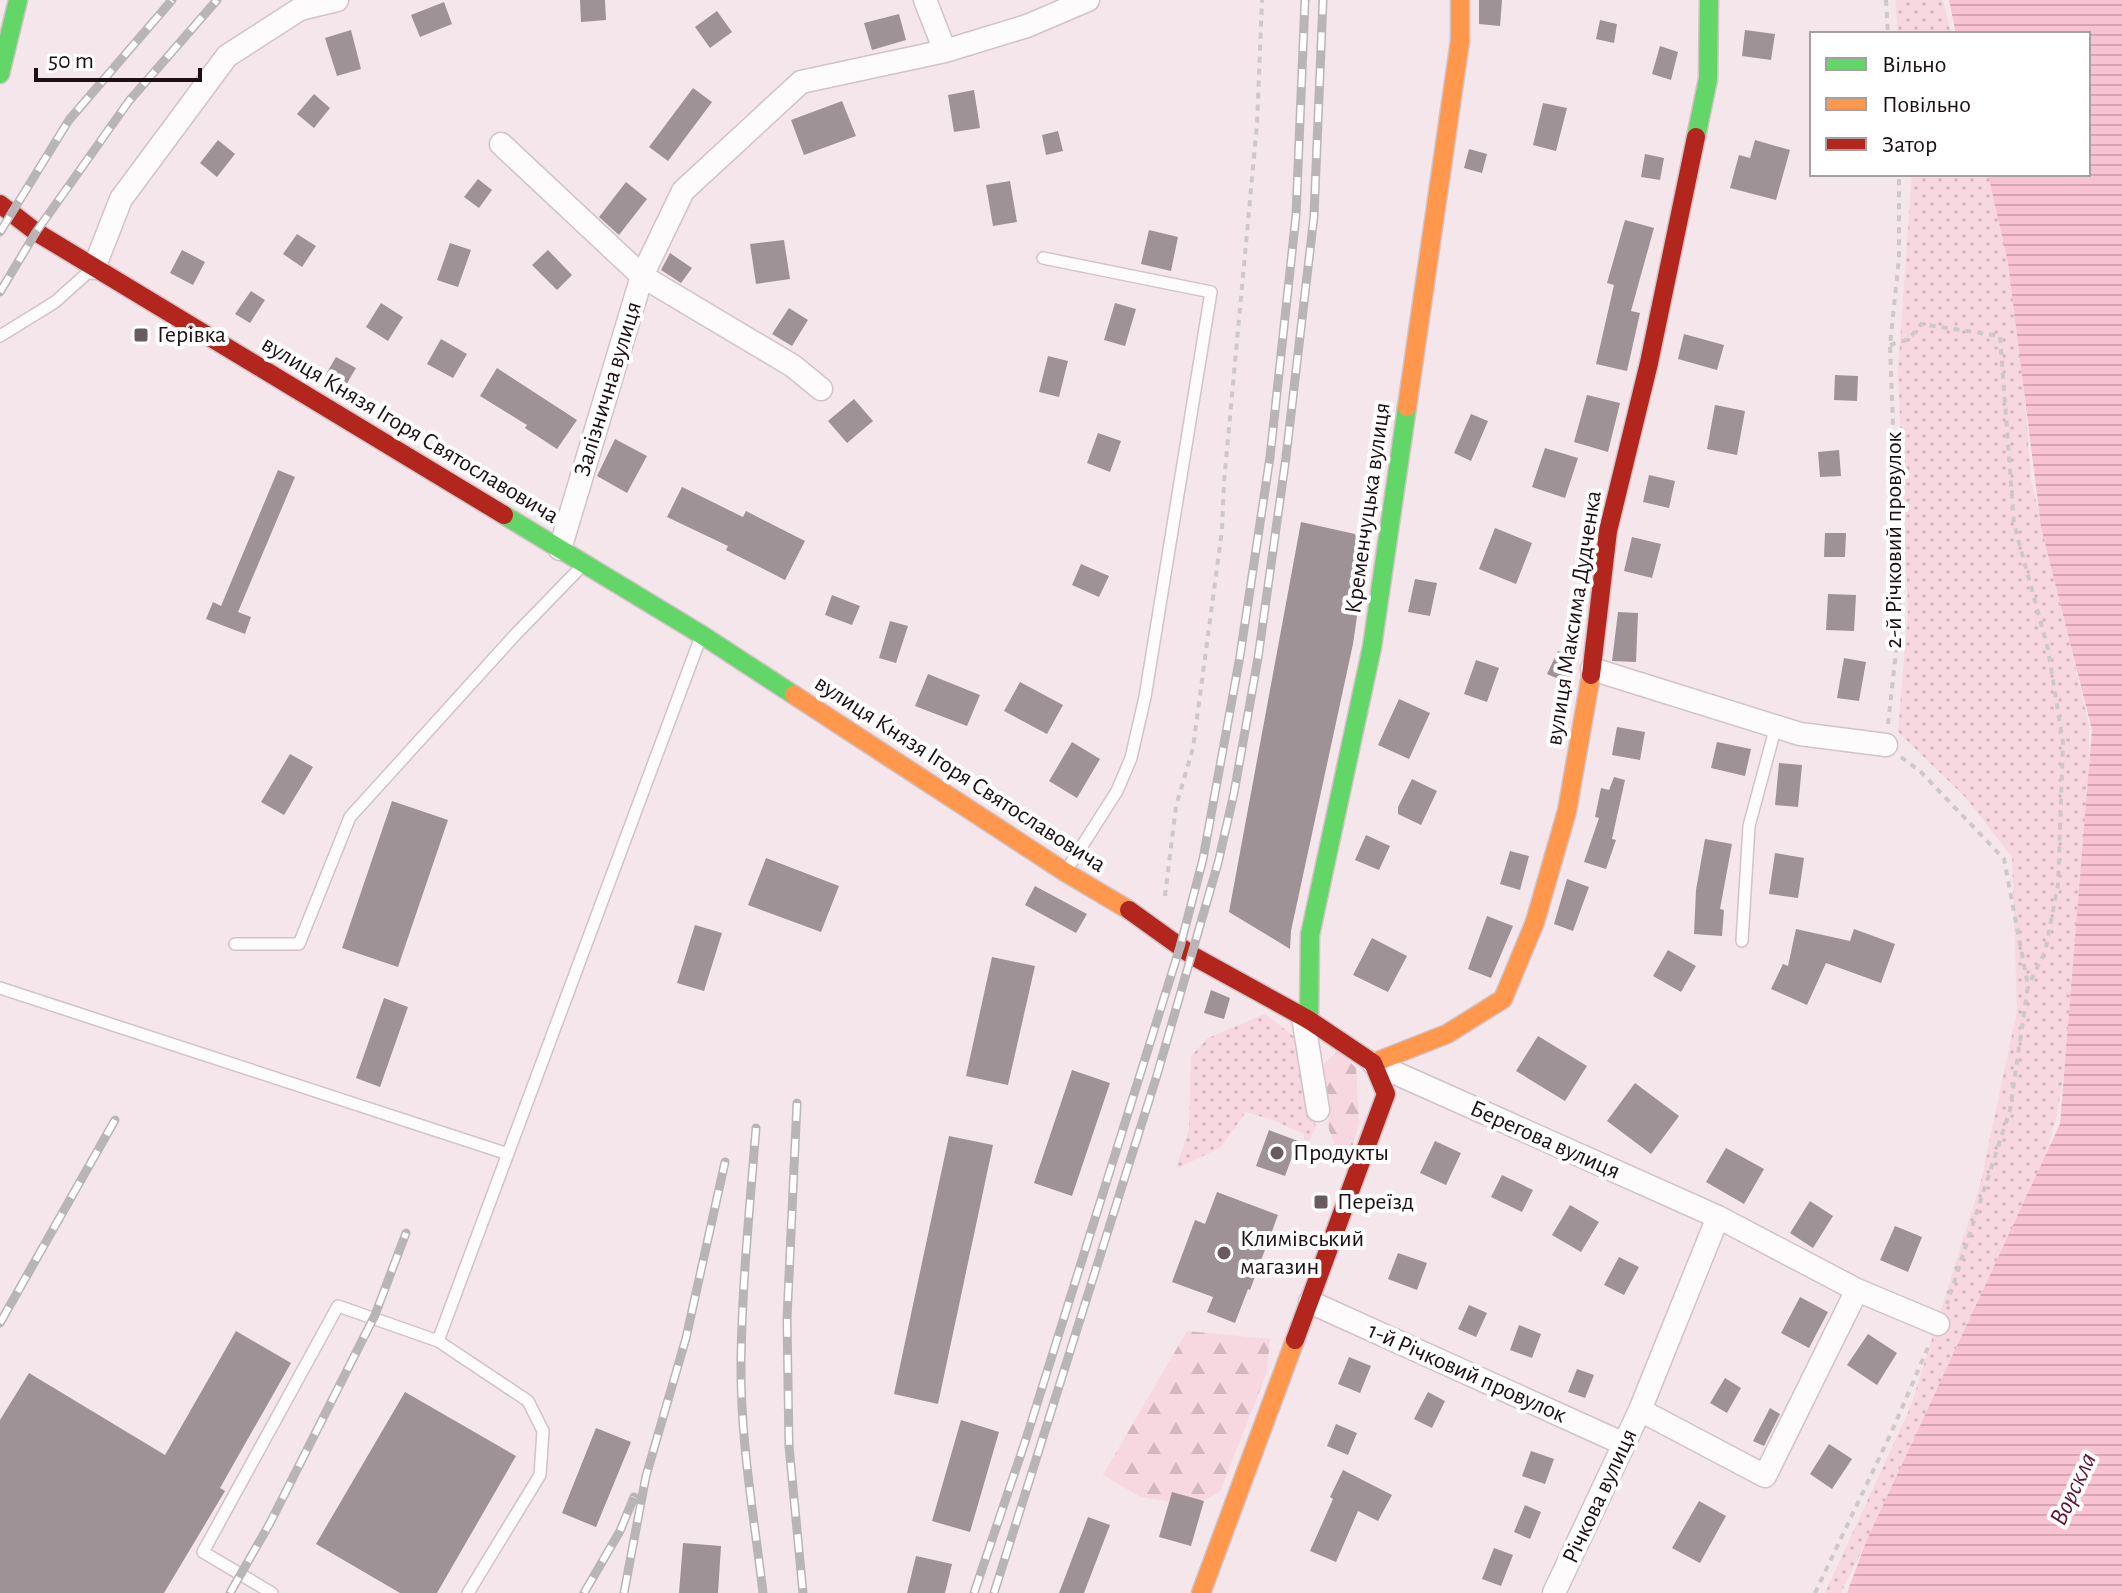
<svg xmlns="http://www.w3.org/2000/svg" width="2122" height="1593" font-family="'Alegreya Sans',sans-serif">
<defs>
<pattern id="grass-dots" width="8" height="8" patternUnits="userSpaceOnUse" patternTransform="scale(2)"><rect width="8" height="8" fill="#f7d7e0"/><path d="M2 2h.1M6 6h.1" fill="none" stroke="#d3b7bf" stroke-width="1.8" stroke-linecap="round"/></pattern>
<pattern id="forest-firs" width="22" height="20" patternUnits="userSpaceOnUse" patternTransform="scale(2)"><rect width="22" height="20" fill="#f7d7e0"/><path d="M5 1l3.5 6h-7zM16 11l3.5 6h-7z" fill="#d3b7bf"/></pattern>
<pattern id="water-rules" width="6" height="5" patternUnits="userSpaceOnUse" patternTransform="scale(2)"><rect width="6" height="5" fill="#f8c2d2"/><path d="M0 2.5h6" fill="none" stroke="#d4a6b3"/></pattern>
</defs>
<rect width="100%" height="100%" fill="#f4e6ea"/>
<path fill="url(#grass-dots)" d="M1895,0H1943L1951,34H1898Z
M1912,174H1988L2014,261L2031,480L2089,725V920L2057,1115L2031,1205L1841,1593H1825L1911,1406L1980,1185L2017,1011L2012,857L1965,797L1898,732L1908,611L1898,370Z
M1265,1014L1296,1038L1316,1127L1305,1148L1304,1134L1273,1120L1246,1112L1221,1147L1176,1169L1189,1129L1191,1056L1208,1038Z"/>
<path fill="url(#forest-firs)" d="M1339,1050L1356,1068L1359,1123L1346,1171L1329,1130L1324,1064Z
M1187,1331L1270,1339L1267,1372L1220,1491L1194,1506L1141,1497L1103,1475Z"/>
<path fill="url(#water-rules)" d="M1949,0H2122V1593H1847L1866,1542L2060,1124L2092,730L2041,527L2008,262L1988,174H2088V34H1956Z"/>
<path fill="#9f9296" d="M580,0H605L606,20L581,22Z
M1479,0H1502L1500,26L1479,24Z
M444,2L452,24L420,37L411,15Z
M717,11L732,32L710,48L695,27Z
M899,14L906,40L872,50L864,23Z
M1600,20L1617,24L1614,43L1596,39Z
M351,30L361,69L337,76L325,38Z
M1745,30L1775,34L1771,60L1742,56Z
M1660,46L1678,52L1671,80L1652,74Z
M693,88L712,102L668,161L649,147Z
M974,90L980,128L954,132L948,95Z
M314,94L330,108L314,128L297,114Z
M842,101L856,136L804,155L791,120Z
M1543,103L1567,108L1556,151L1533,145Z
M1058,131L1063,151L1046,155L1042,135Z
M218,140L235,154L217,177L200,163Z
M1755,140L1790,150L1776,200L1730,188L1739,155L1750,158Z
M1469,149L1487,154L1482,173L1464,168Z
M1645,154L1664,158L1660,180L1641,177Z
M478,179L492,190L479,208L464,197Z
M1010,181L1017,222L993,226L986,185Z
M626,182L647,199L619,235L599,217Z
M1625,220L1654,228L1631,311L1640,313L1627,371L1596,364L1614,285L1607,283Z
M1149,230L1178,237L1171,271L1141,264Z
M297,234L316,246L302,267L283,254Z
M784,240L790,279L756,284L750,244Z
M450,243L471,250L458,287L437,280Z
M182,250L205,262L193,285L170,273Z
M548,250L572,275L557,290L532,265Z
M670,253L692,268L681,283L661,270Z
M251,291L265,300L250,323L235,314Z
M381,303L403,317L388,341L366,327Z
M1115,303L1136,309L1125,346L1104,340Z
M789,308L808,320L792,346L772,334Z
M1684,334L1724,345L1717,370L1678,359Z
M441,339L467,354L453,378L427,364Z
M1048,356L1068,361L1059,397L1039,392Z
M336,357L356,368L345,387L325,376Z
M497,368L577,420L557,449L525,428L527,425L480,396Z
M1835,375L1858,376L1857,401L1834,400Z
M1587,395L1620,403L1608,452L1574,442Z
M854,399L873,421L847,443L828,421Z
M1715,405L1745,411L1737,455L1707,449Z
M1471,414L1488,421L1471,461L1454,453Z
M1098,433L1121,441L1110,472L1087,463Z
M615,439L647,456L627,493L597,476Z
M1545,448L1578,458L1565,498L1532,487Z
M1839,450L1841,476L1820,477L1818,452Z
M278,470L295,477L238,612L251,617L245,634L206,619L213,602L221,606Z
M1649,475L1675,481L1669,508L1643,502Z
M682,487L743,517L746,511L805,541L785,580L726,550L728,546L667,517Z
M1301,522L1355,534L1364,568L1353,644L1291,931L1290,949L1229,912Z
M1495,528L1532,543L1516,584L1479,569Z
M1825,533H1846L1845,557H1824Z
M1632,537L1661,544L1652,578L1624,571Z
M1081,564L1109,576L1099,597L1072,585Z
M1415,579L1437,583L1430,616L1408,612Z
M1828,594L1856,595L1854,631L1826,630Z
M832,595L860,606L852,625L825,615Z
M1618,612L1638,613L1636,662L1612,661Z
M890,621L908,626L896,663L879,658Z
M1558,651L1574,658L1570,684L1547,674Z
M1844,658L1866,662L1859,701L1837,698Z
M1476,660L1499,668L1487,702L1464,694Z
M928,674L980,695L967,726L915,706Z
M1020,682L1063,705L1047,734L1004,711Z
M1399,699L1430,713L1409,759L1378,745Z
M1617,727L1645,732L1640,760L1612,755Z
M1072,742L1100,759L1077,798L1049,781Z
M1717,742L1751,749L1745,776L1711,768Z
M290,754L313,767L284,815L261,802Z
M1779,763L1802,765L1798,807L1775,805Z
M1614,777L1625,780L1612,839L1616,840L1606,869L1584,862L1599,818L1595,817L1601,788L1609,790Z
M1412,779L1437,791L1421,825L1398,814V807Z
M392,801L448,820L398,967L342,948Z
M1366,835L1390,846L1379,870L1355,860Z
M1705,839L1732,844L1720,909L1724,910L1722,936L1694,934L1696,890Z
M1510,851L1529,856L1520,890L1500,884Z
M1775,853L1804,858L1798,898L1769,894Z
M766,858L839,886L821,932L748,905Z
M1567,879L1589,887L1573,931L1554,924Z
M1035,886L1087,914L1076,933L1025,905Z
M1487,916L1513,926L1491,978L1468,969Z
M695,925L722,933L704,991L677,983Z
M1796,929L1850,941L1854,929L1895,944L1881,983L1826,963L1807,1005L1771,989L1783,964L1788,966Z
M1372,938L1407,956L1388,992L1353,975Z
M1668,950L1696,966L1681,992L1653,976Z
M992,957L1035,966L1008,1085L966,1076Z
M1211,990L1230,998L1224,1019L1204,1013Z
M384,998L408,1007L380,1087L356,1078Z
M1538,1036L1587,1066L1565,1101L1516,1071Z
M1072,1070L1110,1083L1072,1196L1034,1183Z
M1635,1083L1679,1116L1651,1154L1607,1121Z
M1269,1130L1298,1141L1285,1176L1256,1166Z
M949,1136L993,1145L938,1404L894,1394Z
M1435,1141L1461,1153L1446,1185L1420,1173Z
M1726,1148L1764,1169L1744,1204L1706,1182Z
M1502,1175L1533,1190L1522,1212L1491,1197Z
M1217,1192L1278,1215L1250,1290L1248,1289L1235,1323L1207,1312L1213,1297L1172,1282L1195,1220L1205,1224Z
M1810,1201L1833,1216L1813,1248L1790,1233Z
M1570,1205L1599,1222L1581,1252L1552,1235Z
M1895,1226L1922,1237L1908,1272L1880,1260Z
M1398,1253L1427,1263L1417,1290L1388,1279Z
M1619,1257L1639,1267L1624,1295L1604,1285Z
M1800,1297L1828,1312L1809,1348L1781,1333Z
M1469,1305L1487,1313L1476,1337L1458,1329Z
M1519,1325L1541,1334L1532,1358L1510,1350Z
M236,1331L291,1363L220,1488L225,1491L164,1593H0V1420L29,1373L165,1455Z
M1868,1334L1897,1353L1877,1385L1847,1365Z
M1349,1357L1371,1366L1360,1393L1338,1384Z
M1577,1369L1594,1375L1585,1398L1568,1392Z
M1725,1378L1741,1388L1727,1413L1710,1403Z
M405,1392L516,1456L437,1593H400L316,1544Z
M1428,1392L1445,1401L1432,1428L1414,1419Z
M1770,1408L1780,1414L1764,1446L1753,1441Z
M961,1420L999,1432L970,1532L932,1521Z
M1336,1424L1357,1433L1348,1455L1327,1446Z
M596,1428L631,1442L596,1527L562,1513Z
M1829,1444L1852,1459L1832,1489L1810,1474Z
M1531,1451L1554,1459L1545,1484L1522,1476Z
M1343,1470L1392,1495L1378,1521L1358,1511L1336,1562L1310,1551L1333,1499L1330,1497Z
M1172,1492L1204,1501L1191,1546L1159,1537Z
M1699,1501L1726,1516L1700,1563L1672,1548Z
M1525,1505L1541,1512L1530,1539L1514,1532Z
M1088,1517L1110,1525L1084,1593H1059Z
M683,1543L721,1546L718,1593H679Z
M1494,1548L1513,1555L1501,1586L1482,1579Z
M916,1556L952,1564L945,1593H907Z"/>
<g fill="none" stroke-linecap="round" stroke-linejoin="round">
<g stroke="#d1c3c7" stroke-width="14">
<path id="lane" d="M1043,258L1211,292L1145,697L1131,758L1117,791L1066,871
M0,336L55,302L93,268
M1742,941L1749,826L1776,726
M235,944H299L350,817L515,635L581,567
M0,988L508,1154
M272,1593L203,1552L338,1306L438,1341
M468,1593L540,1475L543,1431L528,1401L438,1341L700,639"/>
</g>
<g stroke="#d1c3c7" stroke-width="25">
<path id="street" d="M925,0L945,51
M501,144L642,276L793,366L821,389
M94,268L121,199L227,56L300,9L337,0
M560,549L642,276L683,191L801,82L945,51L1027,26L1088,0
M1592,669L1800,734L1886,745
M1303,1017L1318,1110
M1373,1063L1718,1217L1857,1290L1938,1324
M1310,1302L1624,1444
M1640,1410L1765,1476L1857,1290
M1554,1593L1640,1410L1718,1217"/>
</g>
<g stroke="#d1c3c7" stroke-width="21">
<path id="fast" d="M0,74L18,0
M1696,137L1708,79L1709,0
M504,515L702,635L794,695
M1309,1020L1310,935L1372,647L1407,407"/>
</g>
<g stroke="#d1c3c7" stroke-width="21">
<path id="slow" d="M1407,407L1460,41V0
M794,695L1065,872L1129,910
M1373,1063L1447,1034L1503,999L1535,922L1567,811L1591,675
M1201,1593L1295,1340"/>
</g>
<g stroke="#d1c3c7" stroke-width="21">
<path id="jam" d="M0,204L36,232L504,515
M1591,675L1608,531L1649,363L1696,137
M1129,910L1193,956L1309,1020L1373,1063L1386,1094L1295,1340"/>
</g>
<path stroke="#cec8c9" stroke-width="4" stroke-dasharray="6 6" stroke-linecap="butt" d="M1886,0L1888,34
M1890,345L1909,339L1921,324L2000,336L2014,524L2048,649L2063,743L2058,885L2045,952L2029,984
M1888,724L1900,616L1890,345L1899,258V174
M1901,757L1921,772L2004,859L2028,986L2010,1110L1947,1304
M1165,896L1176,806L1193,748L1222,530L1224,482L1257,124L1262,0
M1815,1593L1892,1431L1929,1345"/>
<use href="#lane" stroke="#fdfbfc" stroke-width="11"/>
<use href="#street" stroke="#fdfbfc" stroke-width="22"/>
<use href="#fast" stroke="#63d668" stroke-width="18"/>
<use href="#slow" stroke="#ff974d" stroke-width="18"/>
<use href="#jam" stroke="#b3261e" stroke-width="18"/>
<g stroke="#b9b5b6" stroke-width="9">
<path id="rail" d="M0,232L69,120L172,0
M0,292L36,232L129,101L217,0
M797,1103L787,1319L789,1446L803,1593
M756,1128C750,1205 742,1283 741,1361C740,1439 754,1516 763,1593
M0,1323L115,1120
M230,1593L270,1523L375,1315L406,1233
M584,1593L620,1531L634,1497
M624,1593L646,1476L686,1338L725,1162
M974,1593L1026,1439L1180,947L1203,859L1240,656L1270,457L1296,215L1305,0
M994,1593L1157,1075L1218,863L1234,793L1258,658L1286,457L1314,216L1323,0"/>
</g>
<use href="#rail" stroke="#fff" stroke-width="6" stroke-dasharray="18" stroke-linecap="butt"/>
</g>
<g fill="#685a5e" stroke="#fff" stroke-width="3">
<rect x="133" y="327" width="16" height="16" rx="4"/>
<circle cx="1277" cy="1153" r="8"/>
<rect x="1313" y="1194" width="16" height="16" rx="4"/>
<circle cx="1224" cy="1253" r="8"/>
</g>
<g text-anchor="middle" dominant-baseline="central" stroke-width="8" stroke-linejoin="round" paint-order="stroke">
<g font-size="24" fill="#1d0f13" stroke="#fff" text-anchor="start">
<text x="157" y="335">Герівка</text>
<text x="1293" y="1153">Продукты</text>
<text x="1337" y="1202">Переїзд</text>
<text x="1240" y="1239">Климівський<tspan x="1240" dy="28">магазин</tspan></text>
</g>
<g font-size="24" fill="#1d0f13" stroke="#fff">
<text transform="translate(608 389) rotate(-73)">Залізнична вулиця</text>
<text transform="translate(410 430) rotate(31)">вулиця Князя Ігоря Святославовича</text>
<text transform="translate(1368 508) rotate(-82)">Кременчуцька вулиця</text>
<text transform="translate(1894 540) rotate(-90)">2-й Річковий провулок</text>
<text transform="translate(1574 618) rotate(-81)">вулиця Максима Дудченка</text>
<text transform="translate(960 774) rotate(33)">вулиця Князя Ігоря Святославовича</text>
<text transform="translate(1545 1140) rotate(24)">Берегова вулиця</text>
<text transform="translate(1467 1373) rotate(24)">1-й Річковий провулок</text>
<text transform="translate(1600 1496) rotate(-65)">Річкова вулиця</text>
</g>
<g font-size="26" font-style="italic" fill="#5f1333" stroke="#fff">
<text transform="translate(2073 1489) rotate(-65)">Ворскла</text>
</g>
</g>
<rect x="1810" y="32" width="280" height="144" fill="#ffffff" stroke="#a59fa1" stroke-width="2"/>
<rect x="1826" y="58" width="40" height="12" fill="#63d668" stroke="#a59fa1" stroke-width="2"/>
<text x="1882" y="72" font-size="24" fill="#1d0f13">Вільно</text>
<rect x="1826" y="98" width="40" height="12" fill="#ff974d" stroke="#a59fa1" stroke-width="2"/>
<text x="1882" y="112" font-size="24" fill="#1d0f13">Повільно</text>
<rect x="1826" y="138" width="40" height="12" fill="#b3261e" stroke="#a59fa1" stroke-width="2"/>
<text x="1882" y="152" font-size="24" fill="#1d0f13">Затор</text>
<path d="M36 68v12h164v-12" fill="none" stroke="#1d0f13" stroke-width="4"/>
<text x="48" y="68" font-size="24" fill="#1d0f13" stroke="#ffffff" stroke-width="6" paint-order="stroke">50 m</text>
</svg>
